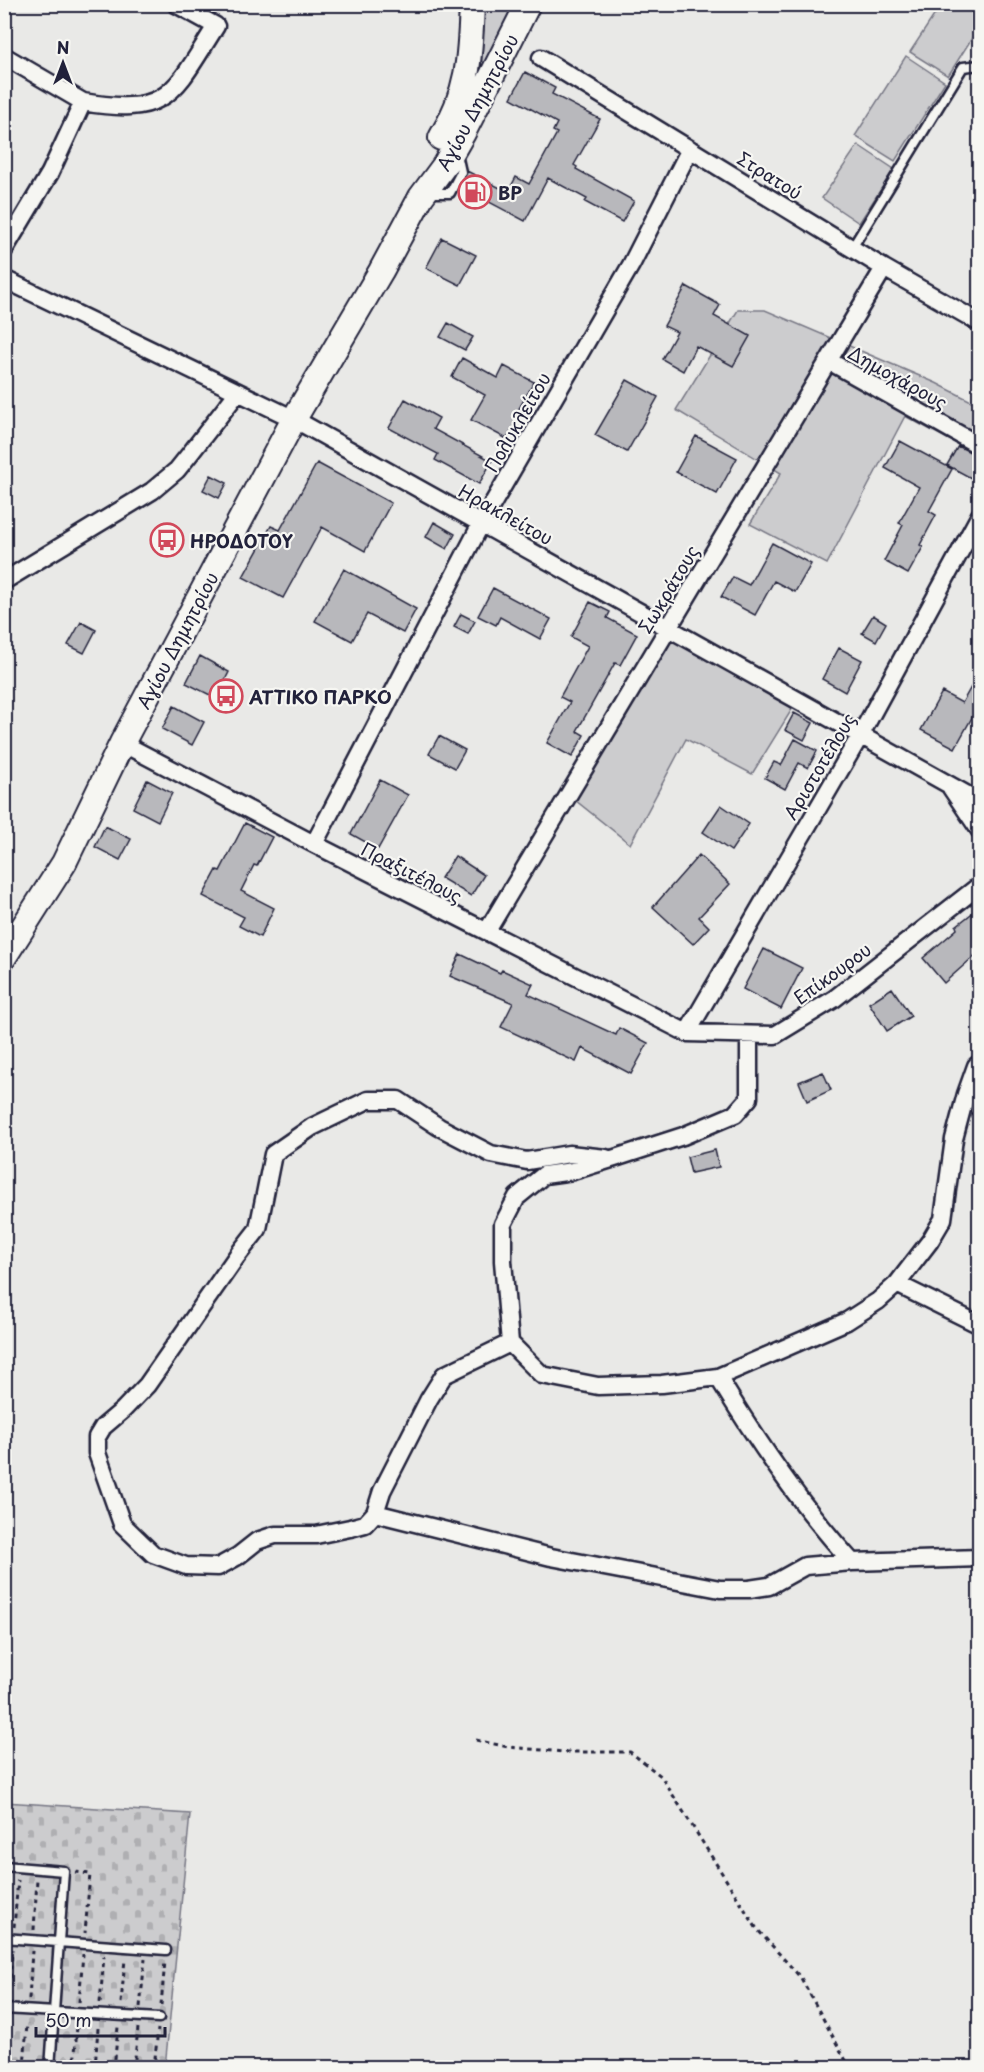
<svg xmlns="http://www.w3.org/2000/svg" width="984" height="2072" font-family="'Playpen Sans',sans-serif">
<defs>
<pattern id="cemetery-stones" width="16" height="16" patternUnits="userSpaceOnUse" patternTransform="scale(1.5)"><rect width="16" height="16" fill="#ccccce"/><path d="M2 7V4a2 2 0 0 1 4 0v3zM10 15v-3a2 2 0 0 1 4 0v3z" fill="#afafb2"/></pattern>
</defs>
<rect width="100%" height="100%" fill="#e9e9e7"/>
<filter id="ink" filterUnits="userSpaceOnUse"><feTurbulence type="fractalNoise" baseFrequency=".0167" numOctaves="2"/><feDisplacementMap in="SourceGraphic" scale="12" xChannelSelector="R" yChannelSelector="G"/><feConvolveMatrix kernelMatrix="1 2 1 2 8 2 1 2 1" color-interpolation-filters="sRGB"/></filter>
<g filter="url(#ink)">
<path fill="#ccccce" stroke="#777784" stroke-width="1.5" d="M485,5H517L481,72Z
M941,5H979V27L948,76L910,52Z
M906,56L945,82L895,161L855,136Z
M858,145L894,169L859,223L822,198Z
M738,310H765L936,383L979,405V456L905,416L827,564L750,524L781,473L676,410Z
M678,628L742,660L733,675L794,706L752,774L686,739L630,844L575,800Z"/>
<path fill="url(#cemetery-stones)" stroke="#777784" stroke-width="1.5" d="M4,1802L190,1814L165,2067H5Z"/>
<path fill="#b8b8bc" stroke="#22223b" stroke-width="1.5" d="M525,72L555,88L552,94L600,119L574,165L577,167L576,169L634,201L622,222L585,202L587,199L548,178L525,221L480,197L479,200L459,189L467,171L508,192L516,177L529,184L557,133L553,131L557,123L511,98Z
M442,238L476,255L460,285L426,268Z
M686,286L720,305L714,316L750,336L733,366L696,346L683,371L662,359L677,332L664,326Z
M448,323L473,337L465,350L440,337Z
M462,358L498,378L504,366L534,382L516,414L520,416L507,439L471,420L485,395L452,377Z
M627,380L658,397L627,452L595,435Z
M405,399L439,418L433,429L492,461L479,484L435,460L438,454L389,428Z
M696,436L737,458L717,494L676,472Z
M900,441L952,469L929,511L936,515L920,545L923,547L908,574L884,561L903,525L899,523L919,487L885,468Z
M958,446L980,457V463L971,478L947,465Z
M317,463L391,503L365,551L322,527L283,598L243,577L271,526L280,530Z
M211,475L227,483L219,498L203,490Z
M434,522L455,534L447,549L426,537Z
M772,543L811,564L795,592L774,581L755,615L721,597L733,577L749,585Z
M344,569L416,609L403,633L367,614L352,641L315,621Z
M493,588L551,619L540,639L500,617L496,625L478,616Z
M590,602L610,612L607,618L637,634L620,665L615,663L577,731L584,735L572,757L547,743L570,702L560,697L588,646L571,637Z
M461,614L475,621L468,634L454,627Z
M873,615L886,623L876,641L862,633Z
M81,622L96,630L84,653L68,645Z
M839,648L862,660L845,692L822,679Z
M200,656L229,672L216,698L186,683Z
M980,671V703L955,748L921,730L942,692L962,703Z
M174,706L204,722L192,745L162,729Z
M794,713L813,723L804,740L785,730Z
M439,736L465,750L455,768L429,754Z
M795,739L817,751L808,768L799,763L785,789L765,778L774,762L781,765Z
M147,780L172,793L158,821L133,808Z
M380,780L408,795L378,849L351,834Z
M721,805L749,824L731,851L703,832Z
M245,823L272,837L257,866L254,865L241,891L274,908L260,937L239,926L244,917L203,896L217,870L220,871Z
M105,826L131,839L120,860L95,847Z
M699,855L730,884L699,917L709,927L693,944L653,907Z
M455,856L484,875L471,896L441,878Z
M980,907V951L944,983L923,958L957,929L956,926Z
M764,949L802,968L781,1009L743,989Z
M460,954L500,973L502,970L533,984L528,994L616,1035L619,1028L648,1043L631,1074L582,1048L576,1062L501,1027L513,1003L450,976Z
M892,988L911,1016L887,1031L869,1003Z
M823,1072L831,1090L807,1101L799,1082Z
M715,1150L719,1167L691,1173L687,1157Z"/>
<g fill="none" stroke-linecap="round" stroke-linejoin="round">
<g stroke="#22223b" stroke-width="13">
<path id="lane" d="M430,193H450L461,172L457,154
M852,248L963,67L980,65
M4,1866L64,1871L50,2068
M4,1938L166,1950
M4,2009L159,2018"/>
</g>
<g stroke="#22223b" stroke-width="21">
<path id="street" d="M4,56L83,102
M541,58L884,268L980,323
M4,250L50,173L83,102C169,117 174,92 216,26L176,4
M4,279L294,419L980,802
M829,361L980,446
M4,581L152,491L177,470L189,455L238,392
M122,743L314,844L687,1033L775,1035L834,999L980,885
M951,788L980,831
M314,844L482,522L631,265L690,149
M487,931L884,268
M687,1033L860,736L980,515
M749,1035V1098L735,1114L683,1136L615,1158L573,1171L544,1175L517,1197L503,1224V1261L510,1343L542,1375L598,1386L662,1384L718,1377L847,1321L878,1301L897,1284L930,1241L943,1219L954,1139L966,1094L976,1066L980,1063
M897,1284L980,1325
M510,1343L444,1375L429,1399L382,1491L375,1513L551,1557L720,1589H749L769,1586L805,1566L852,1562C800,1505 758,1443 718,1377
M375,1513L365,1524L350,1528L316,1535H275L257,1541L238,1556L218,1567L186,1566L153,1554L122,1524L97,1453V1437L103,1427L123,1410L147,1385L237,1256L258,1229L273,1154L312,1127L368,1100H398L439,1127L491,1154L527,1161L569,1154L606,1158
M852,1562L980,1558"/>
</g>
<g stroke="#22223b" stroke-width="28">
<path id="secondary" d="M441,138C469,91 470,58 472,4
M4,957L64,863L122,743L294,419L381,271L421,197L444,166L463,133L528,4"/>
</g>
<path stroke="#22223b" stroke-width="3" stroke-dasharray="4.5 4.5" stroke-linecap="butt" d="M476,1740L508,1747L564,1752H630L661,1776L757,1929L801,1978L850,2068
M75,1872L90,1874L85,1933
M14,1927L18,1880
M34,1930L37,1879
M9,1996L12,1949
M29,1999L32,1951
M79,2002L83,1954
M100,2003L104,1956
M121,2003L125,1959
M161,2005L165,1961
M140,2007L145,1959
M4,2049L7,2021
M24,2068L27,2023
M74,2068L77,2026
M95,2068L98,2028
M114,2068L118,2027
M134,2068L138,2028
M154,2068L158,2029"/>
<use href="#lane" stroke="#f6f6f2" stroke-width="8"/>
<use href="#street" stroke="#f6f6f2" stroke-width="16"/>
<use href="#secondary" stroke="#f6f6f2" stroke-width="24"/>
</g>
</g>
<defs>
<g id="fuel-ring" transform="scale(1.725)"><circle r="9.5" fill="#f6f6f2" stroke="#d1495b" stroke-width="1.5"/><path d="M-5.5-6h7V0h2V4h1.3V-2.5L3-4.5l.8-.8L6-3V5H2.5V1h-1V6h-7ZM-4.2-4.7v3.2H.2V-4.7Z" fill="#d1495b"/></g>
<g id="bus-ring" transform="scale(1.725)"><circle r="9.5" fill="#f6f6f2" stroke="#d1495b" stroke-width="1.5"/><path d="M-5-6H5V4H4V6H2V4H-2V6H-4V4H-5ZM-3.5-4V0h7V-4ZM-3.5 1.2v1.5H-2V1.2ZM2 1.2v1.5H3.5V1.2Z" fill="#d1495b"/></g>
</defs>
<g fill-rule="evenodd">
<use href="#fuel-ring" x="475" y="192"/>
<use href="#bus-ring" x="167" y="540"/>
<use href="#bus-ring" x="226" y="696"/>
</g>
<g text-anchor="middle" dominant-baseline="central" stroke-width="4.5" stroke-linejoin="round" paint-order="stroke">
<g font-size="18" fill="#22223b" stroke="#f6f6f2">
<text transform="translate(477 102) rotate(-62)">Αγίου Δημητρίου</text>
<text transform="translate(770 175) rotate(32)">Στρατού</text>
<text transform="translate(898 377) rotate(29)">Δημοχάρους</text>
<text transform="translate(517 422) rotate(-60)">Πολυκλείτου</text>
<text transform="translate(506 514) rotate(29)">Ηρακλείτου</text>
<text transform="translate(668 589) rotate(-59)">Σωκράτους</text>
<text transform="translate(177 640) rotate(-62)">Αγίου Δημητρίου</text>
<text transform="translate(819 766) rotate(-59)">Αριστοτέλους</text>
<text transform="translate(412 872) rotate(27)">Πραξιτέλους</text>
<text transform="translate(832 973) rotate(-36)">Επίκουρου</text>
</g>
<g font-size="18" font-weight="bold" fill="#22223b" stroke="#f6f6f2" text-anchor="start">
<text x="498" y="192">BP</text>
<text x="190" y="540">ΗΡΟΔΟΤΟΥ</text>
<text x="249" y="696">ΑΤΤΙΚΟ ΠΑΡΚΟ</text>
</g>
</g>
<rect width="984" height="2072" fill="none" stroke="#f6f6f2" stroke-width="24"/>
<rect x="12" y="12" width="960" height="2048" fill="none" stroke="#22223b" stroke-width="2" filter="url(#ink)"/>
<g transform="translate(63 63)" stroke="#f6f6f2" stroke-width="4.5" paint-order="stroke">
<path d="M0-4.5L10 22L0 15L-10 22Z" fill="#22223b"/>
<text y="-9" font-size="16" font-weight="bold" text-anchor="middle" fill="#22223b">N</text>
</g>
<path d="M36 2027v9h129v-9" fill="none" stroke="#22223b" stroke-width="3"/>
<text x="45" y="2027" font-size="18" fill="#22223b" stroke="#f6f6f2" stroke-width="4.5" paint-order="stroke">50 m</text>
</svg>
